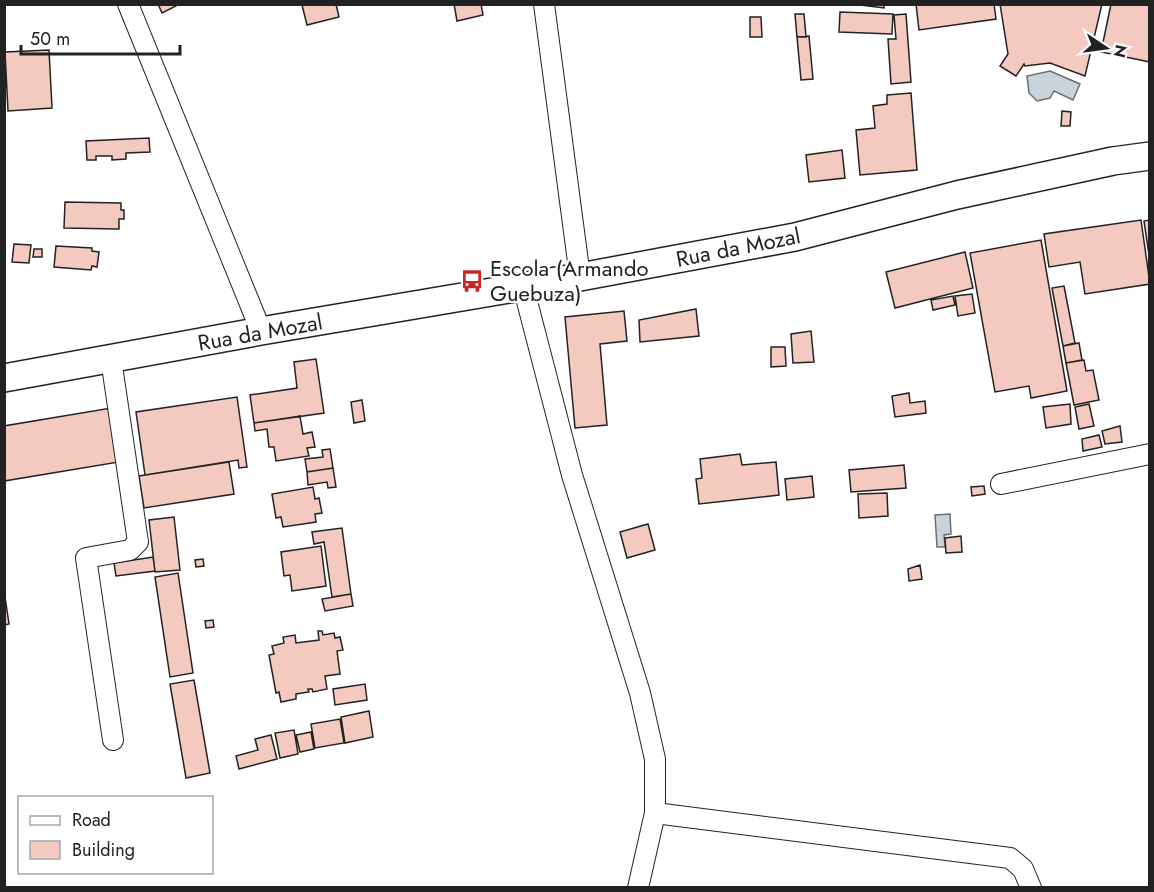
<svg xmlns="http://www.w3.org/2000/svg" width="1154" height="892" font-family="Jost,sans-serif">
<rect width="100%" height="100%" fill="#fff"/>
<path fill="#c7d3dd" stroke="#6f6f6f" stroke-width="1.5" d="M1050,71L1080,84L1073,100L1054,91L1050,98L1037,101L1029,93L1027,76Z
M950,514L951,534L944,535L945,547H937L935,515Z"/>
<path fill="#f3c9c0" stroke="#222" stroke-width="1.5" d="M158,4H175L176,6L162,13Z
M336,4L339,17L307,25L302,5Z
M454,4H481L483,15L457,21Z
M852,4H884V8Z
M916,4H994L996,19L919,30Z
M1000,4H1102L1085,76L1050,63L1025,66L1024,64L1016,76L1000,66L1008,54Z
M1111,4H1150V62L1101,52Z
M840,12L893,14L892,34L839,32Z
M795,14H804L806,37H797Z
M906,14L911,82L891,84L888,39H896L894,15Z
M750,17H761L762,37H750Z
M809,36L813,79L801,80L797,37Z
M49,50L52,108L8,111L5,52Z
M911,93L917,170L860,175L856,130L875,128L873,106L887,104V95Z
M1062,111L1071,112L1070,126H1061Z
M149,138L150,152L126,153V159L112,160V156H96V160H87L86,141Z
M842,150L845,178L809,182L806,155Z
M65,202L121,203V210H124V219H119V229L64,228Z
M1141,220L1150,284L1085,294L1080,262L1049,267L1044,234Z
M1150,220V262L1144,221Z
M1041,240L1067,391L1031,398L1029,386L995,392L970,253Z
M14,244L31,245L29,263L12,262Z
M56,246L92,248V251L99,252L97,267L92,266L91,270L54,267Z
M34,249H42V257H33Z
M965,252L973,288L895,308L886,272Z
M1064,286L1075,343L1063,346L1052,288Z
M972,294L975,313L958,316L955,296Z
M953,296L955,305L933,310L931,300Z
M696,309L699,336L640,342L639,320Z
M624,311L627,341L600,344L607,425L575,428L565,317Z
M811,331L814,362L793,363L791,334Z
M1079,343L1082,360L1066,363L1063,346Z
M771,347H785L786,366L771,367Z
M316,359L324,413L254,423L250,395L297,388L294,362Z
M1084,360L1086,371L1093,370L1099,400L1074,405L1066,363Z
M909,393L910,403L925,401L926,413L895,417L892,396Z
M237,397L247,467L239,468L238,460L145,475L136,412Z
M362,400L365,421L354,423L351,402Z
M1070,404L1071,424L1046,428L1043,407Z
M1089,404L1094,426L1079,429L1075,407Z
M111,408L119,462L4,481V426Z
M300,416L303,434L312,432L315,447L307,448L309,456L276,461L274,447H269L267,429L255,431L254,423Z
M1120,426L1122,442L1105,444L1102,431Z
M1099,435L1102,447L1083,451L1082,439Z
M330,449L333,468L307,472L305,459L323,457L322,450Z
M740,454L742,465L776,462L779,495L699,504L696,479L702,478L700,459Z
M229,462L234,494L144,508L139,476Z
M904,465L906,488L851,492L849,470Z
M333,468L336,487L328,488L327,482L308,485L307,472Z
M812,476L814,497L787,500L785,479Z
M984,486L985,494L972,496L971,487Z
M313,487L315,499L319,498L322,513L315,514L316,522L283,527L281,517L276,518L272,494Z
M887,493L888,516L859,518L858,494Z
M174,517L180,570L155,572L149,520Z
M648,524L655,550L627,558L620,532Z
M342,528L351,594L332,597L324,542L314,544L312,532Z
M961,536L962,552L946,553L945,538Z
M321,546L326,586L292,591L290,575L284,576L281,552Z
M153,557L155,571L116,576L114,563Z
M203,559L204,566L196,567L195,560Z
M920,565L922,579L909,581L908,569Z
M178,573L193,673L170,677L155,577Z
M4,590L9,624L4,625Z
M351,594L353,606L325,611L322,599Z
M213,620L214,627L206,628L205,621Z
M318,631H322L323,635L334,633L335,638L340,637L343,650L337,651L340,674L325,676L327,689L313,692L312,689H308L309,692L296,694V699L281,702L279,692L276,693L269,655L274,654L272,646L284,643L283,637L295,635L296,643L319,640Z
M194,680L210,773L186,778L170,684Z
M365,684L367,700L335,705L333,689Z
M369,711L373,737L345,743L341,717Z
M340,719L344,743L315,748L311,724Z
M294,730L298,754L280,758L275,733Z
M311,732L314,749L300,752L296,735Z
M271,735L277,759L239,769L236,756L258,750L255,739Z"/>
<g fill="none" stroke-linecap="round" stroke-linejoin="round">
<g stroke="#222" stroke-width="22">
<path id="street" d="M128,4L261,331
M544,4L580,277
M523,286L572,475L640,693L655,759V813L638,888
M111,359L138,542L130,550L86,558L113,740
M1001,484L1150,454
M655,813L1010,858L1023,869L1031,888"/>
</g>
<g stroke="#222" stroke-width="30">
<path id="secondary" d="M4,378L261,331L580,277L795,237L957,195L1113,161L1150,156"/>
</g>
<use href="#street" stroke="#fff" stroke-width="20"/>
<use href="#secondary" stroke="#fff" stroke-width="27"/>
</g>
<defs>
<g id="bus-bare" transform="scale(1.8)"><path d="M-5-6H5V4H4V6H2V4H-2V6H-4V4H-5ZM-3.5-4V0h7V-4ZM-3.5 1.2v1.5H-2V1.2ZM2 1.2v1.5H3.5V1.2Z" fill="#c62828" stroke="#fff" stroke-width="2.5" paint-order="stroke"/></g>
</defs>
<g fill-rule="evenodd">
<use href="#bus-bare" x="472" y="281"/>
</g>
<g text-anchor="middle" dominant-baseline="central" stroke-width="4.5" stroke-linejoin="round" paint-order="stroke">
<g font-size="22" fill="#222" stroke="#fff">
<text transform="translate(738 247) rotate(-11)">Rua da Mozal</text>
<text transform="translate(260 332) rotate(-10)">Rua da Mozal</text>
</g>
<g font-size="22" fill="#222" stroke="#fff" text-anchor="start">
<text x="490" y="268">Escola (Armando<tspan x="490" dy="25">Guebuza)</tspan></text>
</g>
</g>
<rect width="1154" height="892" fill="none" stroke="#222222" stroke-width="12"/>
<rect x="18" y="796" width="195" height="78" fill="#ffffff" stroke="#a7a7a7" stroke-width="1.5"/>
<rect x="30" y="816" width="30" height="9" fill="#ffffff" stroke="#a7a7a7" stroke-width="1.5"/>
<text x="72" y="826" font-size="18" fill="#222222">Road</text>
<rect x="30" y="841" width="30" height="18" fill="#f3c9c0" stroke="#a7a7a7" stroke-width="1.5"/>
<text x="72" y="856" font-size="18" fill="#222222">Building</text>
<g transform="translate(1106 48) rotate(103)" stroke="#ffffff" stroke-width="4.5" paint-order="stroke">
<path d="M0-4.5L10 22L0 15L-10 22Z" fill="#222222"/>
<text y="-9" font-size="16" font-weight="bold" text-anchor="middle" fill="#222222">N</text>
</g>
<path d="M21 45v9h159v-9" fill="none" stroke="#222222" stroke-width="3"/>
<text x="30" y="45" font-size="18" fill="#222222" stroke="#ffffff" stroke-width="4.5" paint-order="stroke">50 m</text>
</svg>
